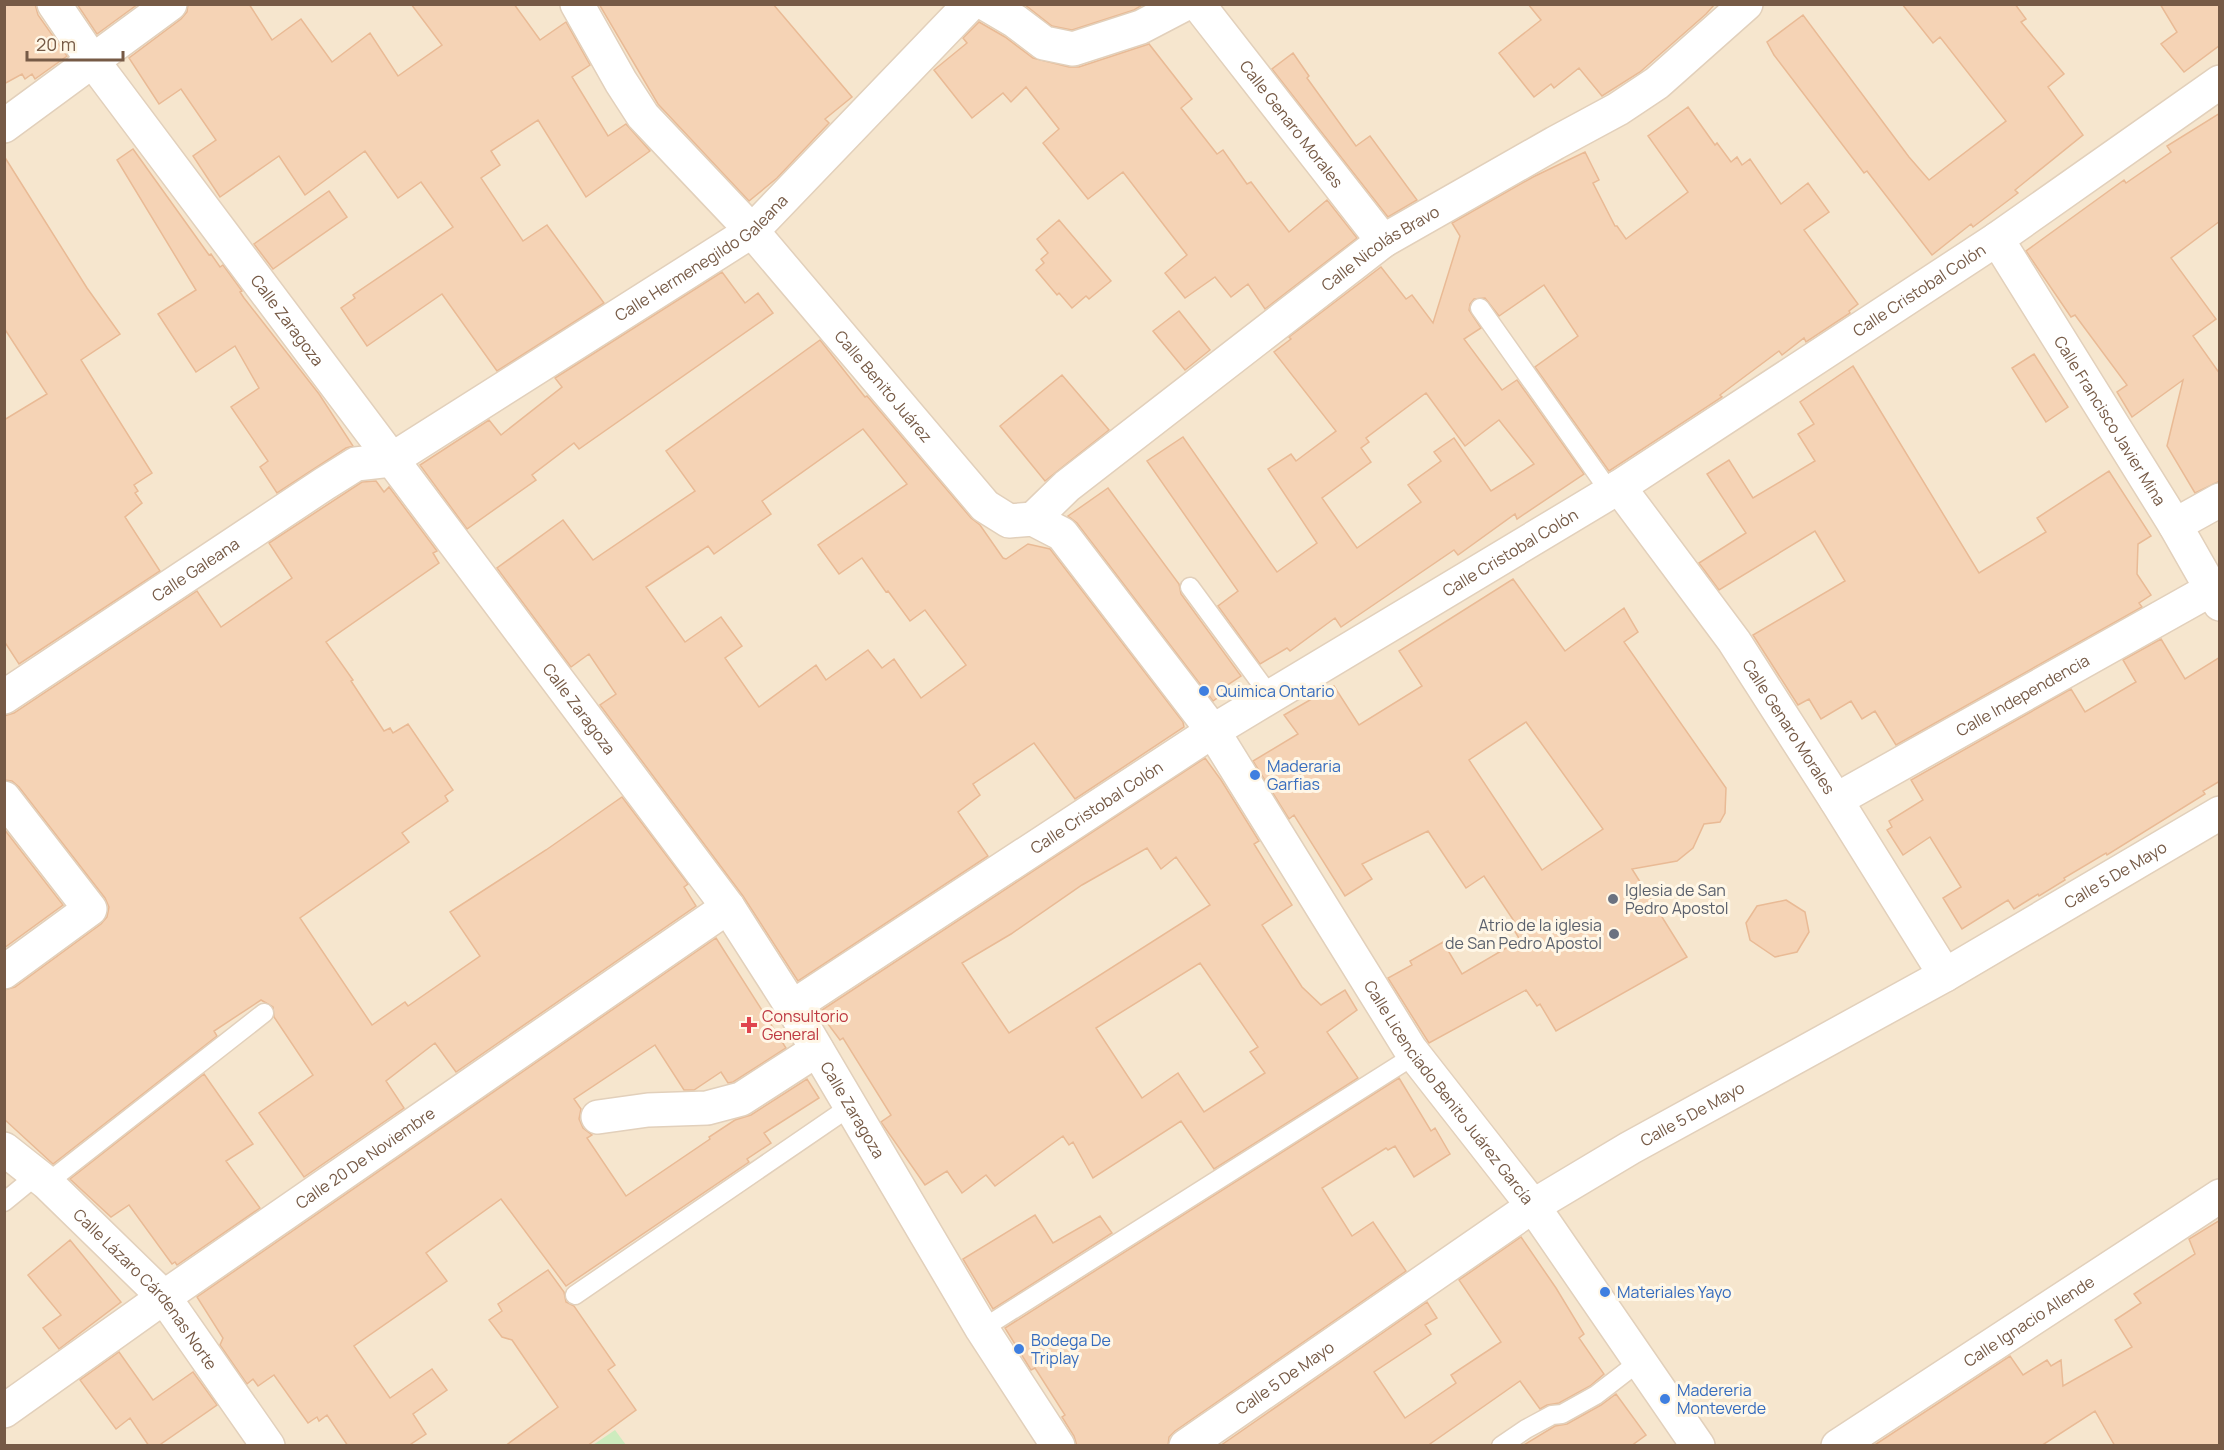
<svg xmlns="http://www.w3.org/2000/svg" width="2224" height="1450" font-family="Manrope,sans-serif">
<rect width="100%" height="100%" fill="#fef4e0"/>
<path fill="#f6e6ce" d="M5,5H2219V1445H5Z"/>
<path fill="#cdecbe" d="M615,1430L626,1445H593Z"/>
<path fill="#f5d3b5" stroke="#e9ba95" stroke-width="1.5" fill-rule="evenodd" d="M4,4H35L38,15L67,56L35,79L32,74L25,79L22,74L4,84Z
M77,4H138L97,34Z
M188,4H249L272,40L301,19L332,62L370,33L398,76L442,45L411,4H514L540,40L566,22L590,65L572,77L608,136L626,124L650,151L586,197L538,120L491,151L500,165L481,178L523,241L547,225L604,303L497,371L442,294L367,346L341,308L355,298L353,295L453,227L421,182L398,198L365,151L305,195L279,156L220,197L193,156L216,140L181,89L159,104L129,58L181,19L187,12Z
M599,4H773L852,97L825,119L829,123L777,178L749,201L658,104Z
M1024,4H1144L1134,10L1072,30L1052,26Z
M1528,4H1715L1706,14L1640,72L1602,96L1579,68L1554,88L1551,84L1534,97L1499,53L1541,20Z
M1902,4H2015L2026,19L2021,22L2064,74L2048,87L2083,135L2015,190L2018,193L1973,227L1971,224L1932,255L1867,171L1864,173L1774,55L1767,42L1803,15L1909,157L1929,180L2006,121L1940,37L1933,43Z
M2160,4H2220V45L2184,72L2161,44L2177,32Z
M979,22L1005,37L1033,58L1069,67H1079L1149,44L1192,99L1181,108L1217,154L1223,150L1247,184L1251,182L1289,232L1327,200L1357,238L1265,309L1248,284L1231,297L1215,277L1185,298L1165,273L1187,255L1123,172L1088,199L1043,143L1059,129L1026,87L1011,102L1003,93L972,118L934,70L967,43L963,38Z
M1293,53L1309,76L1307,78L1356,146L1370,136L1417,200L1388,217L1272,69Z
M1688,107L1715,145L1717,143L1731,162L1737,157L1742,165L1750,159L1781,204L1808,183L1829,212L1804,230L1858,304L1849,311L1850,313L1806,342L1804,338L1782,355L1779,351L1720,395L1722,397L1609,471L1535,367L1578,336L1544,285L1499,316L1485,298L1474,299L1470,304L1469,310L1481,328L1464,339L1502,390L1517,380L1584,474L1517,519L1515,514L1458,555L1454,550L1341,627L1335,618L1290,651L1287,648L1260,664L1218,606L1238,591L1147,461L1183,437L1277,572L1317,543L1268,469L1291,454L1296,461L1336,431L1274,352L1291,339L1289,337L1381,267L1406,299L1412,295L1433,323L1460,236L1452,223L1533,177L1585,152L1599,180L1593,183L1615,226H1617L1626,239L1688,192L1648,136ZM1426,393L1465,446L1499,420L1534,464L1491,491L1454,438L1434,452L1441,461L1408,485L1421,502L1357,548L1322,498L1371,462L1361,448L1369,442L1366,438Z
M2220,113V221L2171,258L2216,319L2193,336L2220,374V481L2195,493L2167,446L2183,380L2132,417L2117,392L2127,385L2075,315L2071,317L2026,251L2124,180L2126,183L2171,152L2167,146Z
M133,149L209,255L211,254L220,267L223,265L242,291L240,292L244,298L319,394L353,446L346,448L277,493L260,467L268,461L231,407L259,388L235,346L196,372L158,314L196,290L117,160Z
M4,156L87,288L120,334L81,360L152,473L134,485L138,491L135,493L142,503L125,517L160,571L19,664L4,641V420L47,394L4,328Z
M329,191L347,217L273,269L254,244Z
M1059,220L1111,281L1089,299L1086,296L1072,308L1059,293L1057,295L1036,270L1044,263L1041,259L1048,253L1037,239Z
M722,272L745,303L758,293L773,313L579,449L574,443L532,475L536,480L467,529L420,465L489,420L501,435L562,387L555,378Z
M1179,311L1210,350L1185,370L1153,331Z
M820,340L865,397L867,396L971,518L980,525L1003,558L1006,559L1028,544L1050,549L1183,722L1184,727L1075,799L1034,743L973,784L980,795L958,812L988,856L798,981L743,896L600,705L616,694L589,654L571,667L497,568L563,520L593,560L695,491L666,451ZM863,429L907,484L818,545L839,574L862,558L886,592L888,591L910,621L925,610L966,665L921,698L894,659L882,668L868,650L826,680L816,665L759,707L725,658L742,646L721,617L685,642L646,587L708,546L714,554L771,514L762,501Z
M2034,354L2068,407L2046,422L2012,368Z
M1853,366L1979,573L2046,532L2037,518L2109,471L2151,536L2138,544L2137,574L2151,595L2139,603L2142,607L1896,745L1875,711L1862,719L1851,701L1821,719L1809,699L1798,705L1753,635L1845,581L1815,531L1719,590L1699,563L1746,533L1707,474L1729,460L1753,498L1815,461L1798,434L1814,424L1800,402Z
M1062,375L1109,430L1045,481L1000,426Z
M376,481L384,492L389,487L437,551L433,553L439,563L326,642L353,680L351,681L384,731L390,728L393,733L408,724L453,790L445,796L448,801L402,833L409,842L300,918L372,1025L405,1002L408,1006L480,956L450,912L546,850L622,797L688,884L684,887L696,906L456,1072L435,1043L386,1081L404,1108L304,1177L259,1113L313,1075L274,1017L273,1007L261,1000L214,1031L217,1036L53,1164L4,1119V990L15,987L101,924L107,917L109,907L105,898L19,787L12,781L4,780V716L14,713L197,591L221,627L292,578L269,543L362,482Z
M1108,488L1179,584L1181,594L1241,676L1217,692L1220,696L1213,701L1077,523L1068,516Z
M1513,579L1565,651L1624,608L1638,632L1624,642L1726,788L1725,813L1720,822L1704,824L1693,848L1677,861L1632,869L1687,957L1556,1031L1540,1004L1537,1006L1526,990L1429,1043L1388,978L1412,965L1410,961L1443,942L1462,974L1520,940L1513,928L1516,924L1484,876L1466,888L1428,831L1362,864L1372,879L1345,896L1294,815L1289,819L1253,761L1298,734L1284,715L1334,686L1359,725L1422,686L1399,651ZM1526,722L1603,829L1542,870L1469,760Z
M2161,639L2185,679L2220,657V781L2203,791L2205,794L2107,855L2106,853L2064,878L2065,880L2039,896L2038,894L2014,909L2008,900L1962,929L1943,898L1961,887L1930,837L1903,855L1887,830L1892,827L1889,821L1923,800L1911,780L2071,689L2085,712L2136,682L2123,660Z
M1205,758L1221,780L1259,841L1254,844L1292,905L1262,925L1302,987L1321,1005L1345,990L1357,1010L1327,1032L1358,1078L1214,1169L1181,1121L1093,1178L1073,1142L1069,1145L1063,1136L995,1186L986,1175L962,1193L947,1171L925,1185L881,1122L891,1115L843,1038L840,1040L819,1012ZM1147,848L1161,869L1176,857L1210,905L1009,1033L962,963L1011,934L1082,885ZM1200,963L1258,1047L1250,1052L1265,1073L1204,1112L1178,1073L1142,1098L1096,1028Z
M4,829L63,905L4,948Z
M1786,900L1805,912L1809,932L1797,952L1775,957L1750,940L1746,923L1757,906Z
M716,938L786,1048L733,1082L728,1083L721,1072L694,1090H684L655,1045L574,1099L581,1109L579,1119L583,1128L592,1135L587,1138L626,1196L710,1139L709,1137L735,1120L751,1115L807,1079L819,1098L764,1133L771,1143L747,1159L749,1162L566,1286L501,1199L426,1253L447,1281L354,1346L390,1398L432,1369L447,1390L413,1414L426,1434L408,1446H348L327,1415L319,1421L317,1417L308,1423L274,1375L258,1386L253,1379L247,1384L220,1345L223,1338L197,1297Z
M204,1074L253,1144L226,1161L260,1208L177,1265L175,1262L172,1264L129,1205L111,1217L70,1179Z
M1399,1078L1431,1131L1435,1128L1450,1154L1414,1177L1395,1146L1388,1150L1386,1148L1322,1188L1352,1236L1373,1222L1406,1271L1175,1431L1169,1437L1168,1446H1077L1074,1436L1062,1417L1065,1415L1035,1368L1031,1370L1005,1328Z
M1035,1215L1053,1243L1100,1216L1112,1233L993,1309L963,1259Z
M2220,1220V1446H2115L2095,1411L2041,1446H1873L2010,1356L2023,1375L2047,1360L2051,1366L2061,1360L2063,1386L2132,1347L2115,1320L2141,1303L2134,1294L2195,1254L2189,1239Z
M1521,1237L1556,1288L1584,1334L1579,1338L1604,1374L1590,1386L1559,1403L1547,1405L1540,1409L1520,1381L1427,1446H1220L1427,1302L1437,1318L1425,1325L1431,1334L1374,1372L1405,1418L1456,1383L1451,1375L1501,1342L1459,1280Z
M70,1240L121,1302L59,1349L43,1328L61,1315L28,1275Z
M548,1270L564,1292L566,1302L574,1306L615,1365L608,1370L636,1410L587,1446H505L558,1407L512,1340L502,1337L489,1320L502,1311L498,1304Z
M119,1352L153,1400L193,1372L217,1405L158,1446H149L130,1418L116,1429L80,1380Z
M1616,1394L1646,1435L1631,1446H1522L1555,1426L1567,1424L1601,1405Z"/>
<g fill="none" stroke-linecap="round" stroke-linejoin="round">
<g stroke="#e2d0bb" stroke-width="21">
<path id="lane" d="M1480,308L1610,492
M1190,587L1271,697
M47,1183L264,1013
M4,1202L37,1175
M575,1295L851,1106
M982,1329L1415,1055
M1501,1446L1526,1429L1552,1415L1562,1414L1596,1395L1640,1361"/>
</g>
<g stroke="#e2d0bb" stroke-width="36">
<g id="street">
<path id="s1" d="M54,4L92,60L728,907L792,1007L982,1329L1058,1446"/>
<path id="s2" d="M577,4L621,82L643,116L752,231L985,506L1009,521L1033,519L1062,534L1213,731L1410,1049L1533,1206L1698,1446"/>
<path d="M986,4L1015,21L1044,43L1073,49L1141,27L1185,4"/>
<path id="s3" d="M1198,4L1383,241"/>
<path d="M4,126L170,4"/>
<path id="s4" d="M1997,239L2175,525L2220,604"/>
<path id="s5" d="M1619,487L1734,641L1836,800L1945,975"/>
<path id="s6" d="M1033,519L1067,486L1383,241L1555,143L1618,109L1657,83L1746,4"/>
<path d="M2175,525L2220,500"/>
<path id="s7" d="M4,697L324,484L356,464L391,460L752,231L970,4"/>
<path d="M4,798L90,909L4,972"/>
<path id="s8" d="M1836,800L2210,590"/>
<path id="s9" d="M792,1007L1213,731L1619,487L1997,239L2220,82"/>
<path d="M598,1117L648,1110L707,1108L741,1099L817,1050"/>
<path id="s10" d="M4,1149L47,1183L164,1297L268,1446"/>
<path id="s11" d="M4,1411L164,1297L728,907"/>
<path id="s12" d="M1186,1446L1533,1206L1630,1148L1945,975L2220,813"/>
<path id="s13" d="M1838,1446L2220,1196"/>
</g>
</g>
<use href="#lane" stroke="#fff" stroke-width="18"/>
<use href="#street" stroke="#fff" stroke-width="33"/>
</g>
<g fill="#3f7fe0" stroke="#fff7e7" stroke-width="2">
<circle cx="1204" cy="691" r="6"/>
<circle cx="1255" cy="775" r="6"/>
<circle cx="1605" cy="1292" r="6"/>
<circle cx="1019" cy="1349" r="6"/>
<circle cx="1665" cy="1399" r="6"/>
</g>
<g fill="#6b7280" stroke="#fff7e7" stroke-width="2">
<circle cx="1613" cy="899" r="6"/>
<circle cx="1614" cy="934" r="6"/>
</g>
<path fill="#e0444e" stroke="#fff7e7" stroke-width="2" d="M746 1016h6v6h6v6h-6v6h-6v-6h-6v-6h6z"/>
<g text-anchor="middle" dominant-baseline="central" stroke-width="6" stroke-linejoin="round" paint-order="stroke">
<g font-size="16" fill="#765a46" stroke="#fff7e7">
<text stroke="none"><textPath href="#s3" startOffset="152">Calle Genaro Morales</textPath></text>
<text stroke="none"><textPath href="#s6" startOffset="441">Calle Nicolás Bravo</textPath></text>
<text stroke="none"><textPath href="#s7" startOffset="828">Calle Hermenegildo Galeana</textPath></text>
<text stroke="none"><textPath href="#s9" startOffset="1336">Calle Cristobal Colón</textPath></text>
<text stroke="none"><textPath href="#s1" startOffset="393">Calle Zaragoza</textPath></text>
<text stroke="none"><textPath href="#s2" startOffset="492">Calle Benito Juárez</textPath></text>
<text stroke="none"><textPath href="#s4" startOffset="214">Calle Francisco Javier Mina</textPath></text>
<text stroke="none"><textPath href="#s9" startOffset="850">Calle Cristobal Colón</textPath></text>
<text stroke="none"><textPath href="#s7" startOffset="230">Calle Galeana</textPath></text>
<text stroke="none"><textPath href="#s8" startOffset="214">Calle Independencia</textPath></text>
<text stroke="none"><textPath href="#s1" startOffset="879">Calle Zaragoza</textPath></text>
<text stroke="none"><textPath href="#s5" startOffset="294">Calle Genaro Morales</textPath></text>
<text stroke="none"><textPath href="#s9" startOffset="364">Calle Cristobal Colón</textPath></text>
<text stroke="none"><textPath href="#s12" startOffset="1092">Calle 5 De Mayo</textPath></text>
<text stroke="none"><textPath href="#s2" startOffset="1414">Calle Licenciado Benito Juárez García</textPath></text>
<text stroke="none"><textPath href="#s1" startOffset="1365">Calle Zaragoza</textPath></text>
<text stroke="none"><textPath href="#s12" startOffset="606">Calle 5 De Mayo</textPath></text>
<text stroke="none"><textPath href="#s11" startOffset="441">Calle 20 De Noviembre</textPath></text>
<text stroke="none"><textPath href="#s10" startOffset="200">Calle Lázaro Cárdenas Norte</textPath></text>
<text stroke="none"><textPath href="#s13" startOffset="228">Calle Ignacio Allende</textPath></text>
<text stroke="none"><textPath href="#s12" startOffset="120">Calle 5 De Mayo</textPath></text>
</g>
<g font-size="16" fill="#366cbe" stroke="#fff7e7" text-anchor="start">
<text x="1216" y="691">Quimica Ontario</text>
<text x="1267" y="766">Maderaria<tspan x="1267" dy="18">Garfias</tspan></text>
<text x="1617" y="1292">Materiales Yayo</text>
<text x="1031" y="1340">Bodega De<tspan x="1031" dy="18">Triplay</tspan></text>
<text x="1677" y="1390">Madereria<tspan x="1677" dy="18">Monteverde</tspan></text>
</g>
<g font-size="16" fill="#5b616d" stroke="#fff7e7" text-anchor="start">
<text x="1625" y="890">Iglesia de San<tspan x="1625" dy="18">Pedro Apostol</tspan></text>
<text x="1602" y="925" text-anchor="end">Atrio de la iglesia<tspan x="1602" dy="18">de San Pedro Apostol</tspan></text>
</g>
<g font-size="16" fill="#be3a42" stroke="#fff7e7" text-anchor="start">
<text x="762" y="1016">Consultorio<tspan x="762" dy="18">General</tspan></text>
</g>
</g>
<rect width="2224" height="1450" fill="none" stroke="#765a46" stroke-width="12"/>
<path d="M27 51v9h96v-9" fill="none" stroke="#765a46" stroke-width="3"/>
<text x="36" y="51" font-size="18" fill="#765a46" stroke="#fff7e7" stroke-width="4.5" paint-order="stroke">20 m</text>
</svg>
